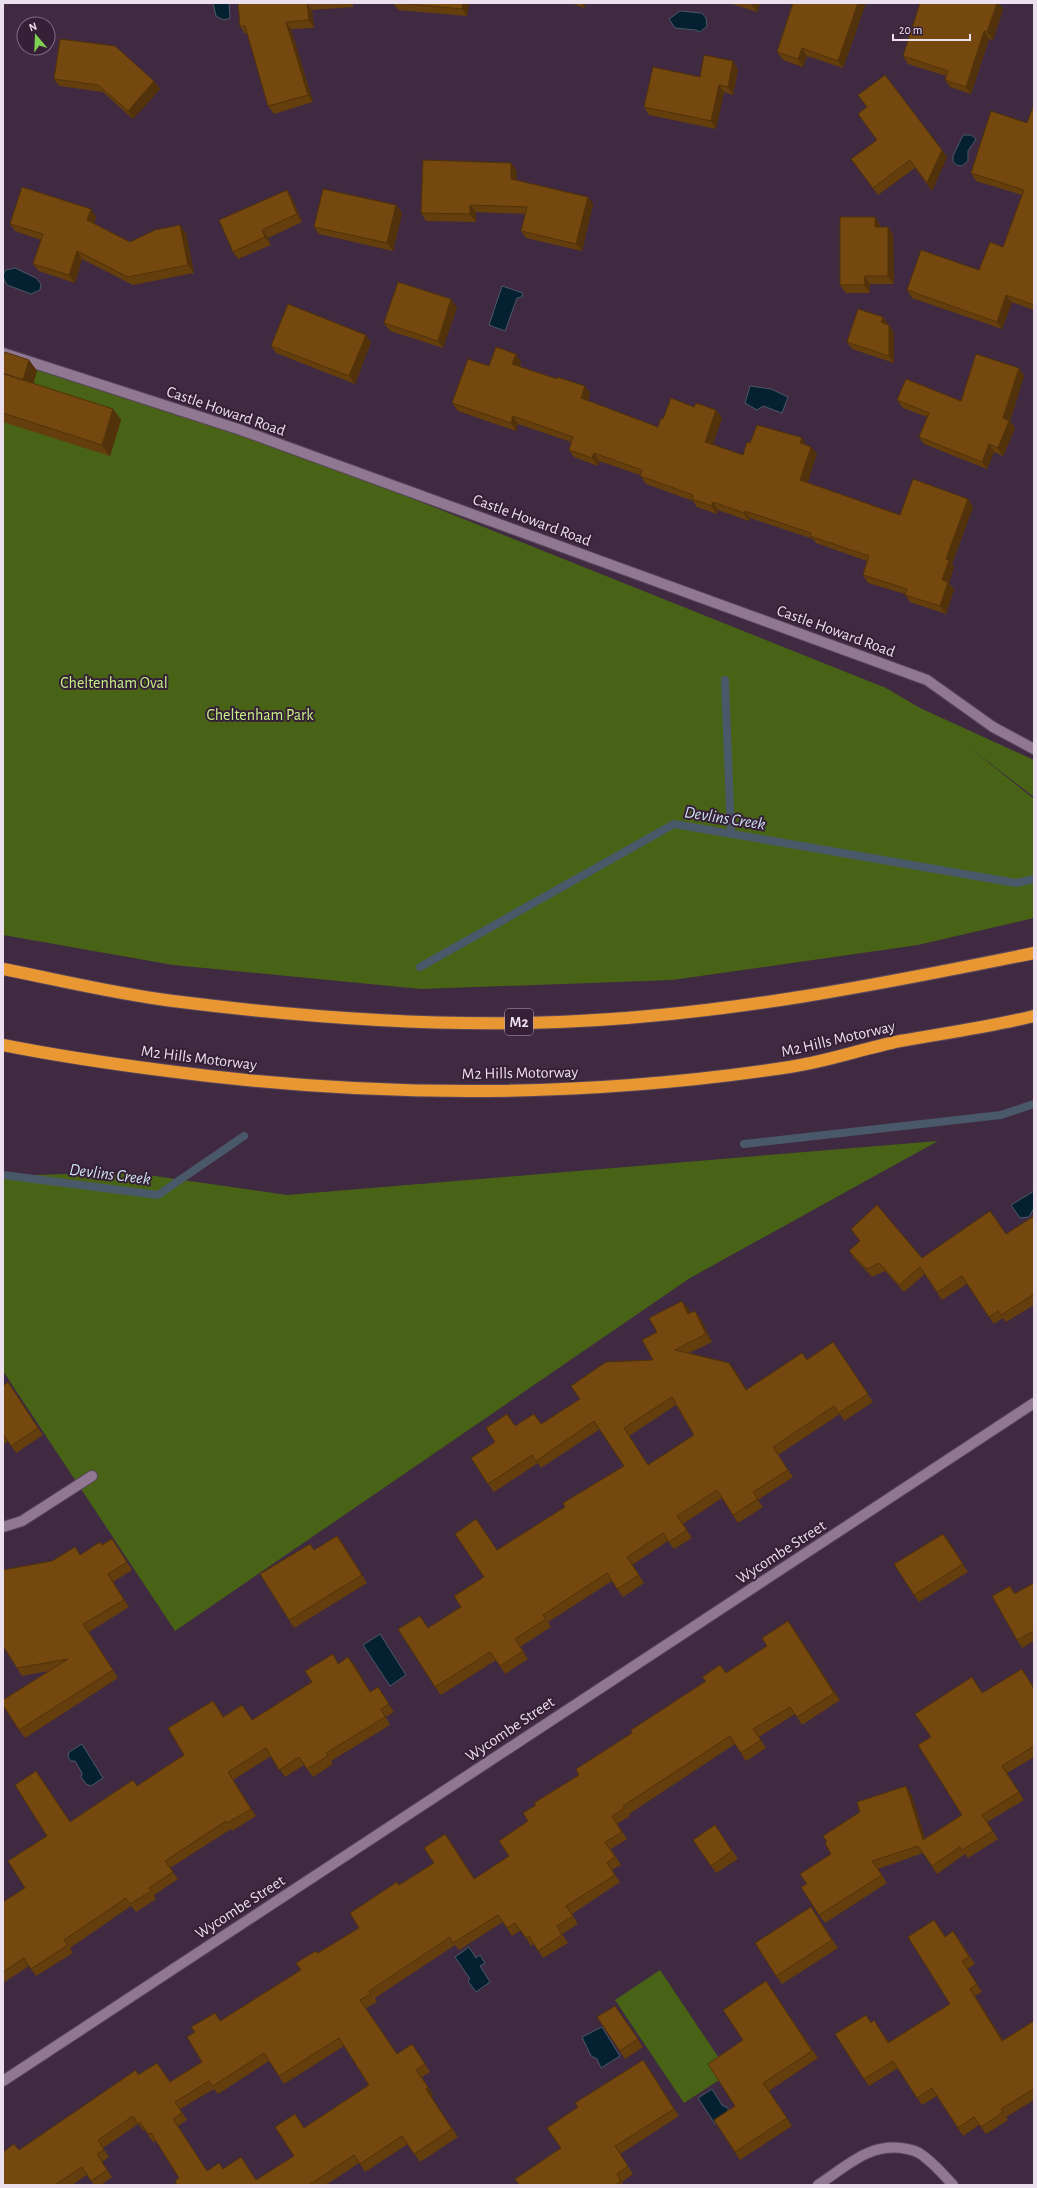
<svg xmlns="http://www.w3.org/2000/svg" width="1037" height="2188" font-family="'Alegreya Sans',sans-serif">
<rect width="100%" height="100%" fill="#3f2a42"/>
<path fill="#486315" d="M3,353L241,430L886,688L920,708L1034,760V797L969,747L1034,799V918L918,945L672,980L421,989L173,965L3,935Z
M938,1141L690,1278L175,1631L3,1371V1176L127,1172L287,1195Z
M660,1970L723,2064L719,2080L684,2103L615,2000Z"/>
<path fill="#052030" stroke="#4a5969" d="M213,3H229L230,18L224,20L216,16Z
M680,11L702,13L706,18L707,26L700,32L696,30L675,28L669,19Z
M963,135H971L976,139L968,151V161L962,166L956,165L953,161V156Z
M15,268L36,278L41,284L40,290L31,294L7,285C4,279 1,275 6,270Z
M502,286L523,293L522,297L517,298L505,331L489,325Z
M750,386L771,389L788,397L782,413L763,406L757,410L745,403Z
M1034,1191V1208L1029,1217L1020,1218L1011,1205Z
M380,1634L406,1675L390,1686L363,1645Z
M82,1744L103,1778L91,1786L86,1784L81,1777L82,1773L75,1761H71L68,1757L69,1752Z
M469,1947L476,1958L480,1955L485,1963L480,1966L490,1982L476,1992L468,1981L470,1979L455,1957Z
M602,2027L620,2056L601,2068L597,2059L591,2056L582,2037Z
M712,2089L722,2105L728,2108V2116L715,2124L698,2098Z"/>
<g fill="none" stroke-linecap="round" stroke-linejoin="round">
<path stroke="#4a5969" stroke-width="8" d="M725,680L731,834
M420,967L674,824L1016,883L1034,879
M744,1144L1001,1115L1034,1104
M3,1175L158,1195L244,1136"/>
<g stroke="#59475b" stroke-width="12">
<path id="street" d="M3,353L241,430L927,680L993,727L1034,749
M3,1527L22,1521L92,1476
M3,2081L1034,1403
M818,2185C847,2166 871,2141 907,2149C911,2150 916,2151 919,2153C932,2161 942,2173 953,2185"/>
</g>
<g stroke="#59475b" stroke-width="14">
<path id="highway" d="M3,969C59,980 116,994 173,1001C300,1017 430,1027 559,1022C720,1016 877,985 1034,953
M3,1045C58,1056 113,1064 168,1071C372,1098 580,1098 783,1068C823,1063 861,1049 900,1041C945,1033 990,1027 1034,1016"/>
</g>
<use href="#street" stroke="#907893" stroke-width="10"/>
<use href="#highway" stroke="#e89733" stroke-width="12"/>
</g>
<path fill="#643e0c" fill-rule="evenodd" d="M238,3H353V7L312,10L314,28L291,29L313,102L274,114L268,106L248,33L245,34L240,26Z
M393,3H469L467,16L398,10Z
M571,3H586L584,8Z
M729,3H760L757,12Z
M793,3H866L843,68L807,56L803,67L783,60L777,52Z
M919,3H997L1003,9L993,40L989,39L971,94L950,87L945,80L946,76L908,64L903,56L920,3Z
M738,69L733,95L724,92L716,129L649,115L644,107L700,77Z
M54,79L154,81L160,89L133,119L103,92L59,86Z
M858,95L942,150L947,157L932,191L915,168L878,195L851,159L877,140L858,114L867,107Z
M1034,104V310L1012,302L1002,329L912,298L907,290L979,270L1003,247L1022,195L976,181L971,173L1027,123Z
M511,163L517,171L516,180L588,197L593,204L582,251L526,238L521,231L525,214L476,212V222L426,221L421,213Z
M287,190L292,198L302,222L268,238L271,245L238,259L233,252Z
M396,205L402,213L393,251L319,234L314,227Z
M91,209L96,217L94,224L130,242L186,233L194,273L133,285L82,259L75,283L39,271L33,264L41,240L15,231L10,224Z
M875,217L880,225V227H888L893,235L894,284H870V293H846L840,285Z
M457,307L443,348L390,331L384,323Z
M883,317L894,333V363L852,349L847,342Z
M371,342L355,384L276,353L271,346Z
M3,357L29,360L37,371L33,384L113,409L121,420L110,456L3,422Z
M521,362L520,367L557,379L585,386L590,394L588,401L658,427L663,419L694,407L716,410L722,418L712,444L743,455L750,443L806,445L811,447L817,454L807,483L900,515L968,499L973,507L952,564L954,567L949,583L954,590L946,614L910,602L905,594L868,583L863,575L867,561L816,543L813,539L750,518L749,521L718,510L717,514L697,507L693,501L646,484L640,475L599,461L598,466L574,457L569,450L571,442L518,424L516,431L458,411L452,403L489,366Z
M1019,368L1024,376L1010,421L1015,428L1003,456L994,452L987,469L924,444L919,437L927,417L903,408L897,400L961,401Z
M1034,1216V1305L1006,1322L1003,1318L994,1324L967,1284L942,1300L925,1274L904,1292L885,1271L872,1277L855,1259L849,1251L860,1241L851,1229L922,1258L1006,1234Z
M688,1308L690,1313L700,1318L712,1342L689,1353L729,1363L747,1390L807,1359L833,1342L873,1402L844,1421L840,1414L778,1455L793,1477L758,1500L763,1507L738,1523L722,1498L683,1524L692,1538L674,1549L668,1541L632,1565L644,1583L623,1597L612,1581L548,1622L551,1627L520,1647L528,1659L505,1674L496,1660L441,1695L435,1687L428,1628L461,1607L484,1577L497,1550L565,1507L624,1466L600,1429L541,1468L538,1463L494,1492L471,1458L495,1442L515,1426L541,1424L653,1360L657,1332ZM676,1405L694,1435L648,1465L629,1436Z
M3,1386L13,1390L43,1435L16,1453L8,1441L4,1444L3,1442Z
M943,1534L968,1572L919,1602L914,1595Z
M112,1539L132,1570L113,1582L129,1607L89,1632L118,1678L25,1738L19,1730L49,1671L22,1676L17,1668L52,1561L75,1547L80,1555L102,1545Z
M343,1544L367,1583L294,1628L289,1620L314,1550Z
M1034,1583V1641L1022,1648L1017,1640L1010,1586L1015,1593Z
M788,1621L840,1700L802,1725L795,1714L759,1737L766,1748L746,1761L735,1744L629,1814L630,1816L617,1824L627,1839L611,1849L621,1865L612,1870L620,1882L572,1914L578,1924L562,1934L568,1943L543,1958L534,1944L531,1946L521,1930L512,1936L503,1922L459,1950L455,1945L375,1998L377,2002L366,2008L397,2054L418,2052L430,2072L422,2077L433,2095L431,2096L458,2137L420,2162L408,2144L365,2172L359,2163L326,2185H177L179,2178L156,2141L153,2142L145,2130L144,2131L138,2124L103,2148L109,2157L102,2162L112,2177L101,2185H94L87,2175L72,2185H3L19,2150L136,2070L139,2074L162,2070L170,2082L202,2062L220,2021L301,1970L318,1953L359,1928L399,1885L434,1863L445,1834L475,1879L509,1856L528,1821L536,1805L726,1673L767,1646ZM344,2046L369,2085L304,2128L294,2156L256,2180L241,2157L223,2169L207,2171L178,2126L187,2120L180,2109L214,2089L218,2094L269,2061L284,2084Z
M339,1663L354,1664L370,1692L378,1687L394,1712L386,1717L390,1725L331,1761L333,1764L313,1777L304,1765L285,1777L271,1756L233,1780L256,1816L232,1831L231,1829L170,1868L178,1879L154,1895L156,1899L136,1912L131,1906L70,1948L73,1953L36,1976L29,1966L3,1983V1902L25,1888L47,1836L36,1771L70,1822L137,1786L184,1755L213,1701L224,1717L252,1720L312,1682Z
M1027,1677L1034,1688V1757L1007,1773L1024,1800L987,1822L998,1839L968,1858L965,1854L937,1874L923,1853L878,1869L887,1883L825,1923L819,1915L807,1884L831,1854L911,1794L925,1838L962,1815L931,1737L977,1685L983,1693Z
M715,1825L738,1859L716,1873L693,1840Z
M811,1907L838,1948L782,1984L776,1976Z
M934,1920L945,1936L958,1938L975,1964L967,1969L982,1992L975,1996L1003,2040L1034,2021V2100L1006,2117L1008,2120L986,2134L979,2125L963,2136L937,2096L922,2105L898,2068L869,2086L864,2079L871,2023L879,2028L889,2042L950,2004Z
M766,1981L818,2058L769,2091L792,2126L740,2160L714,2120L735,2106L743,2040Z
M615,2006L643,2047L625,2059L597,2017Z
M648,2067L679,2116L620,2154L633,2174L622,2182L624,2185H518L561,2148Z"/>
<path fill="#51320a" d="M307,3L312,10L314,28L309,20Z
M463,3H469L467,16L462,9Z
M581,3H586L584,8Z
M752,3H760L757,12L751,4Z
M858,3H866L843,68L838,61Z
M997,3H999L1003,9L993,40L987,32Z
M286,22L291,29L313,102L308,95Z
M984,31L989,39L971,94L966,87Z
M802,48L807,56L803,67L798,59Z
M733,61L738,69L733,95L728,87Z
M154,81L160,89L133,119L128,111Z
M719,85L724,92L716,129L711,121Z
M942,150L947,157L932,191L927,183Z
M511,163L517,171L516,186L511,179Z
M3,165L4,167L3,177Z
M287,190L292,198L302,222L297,214Z
M588,197L593,204L582,251L576,244Z
M396,205L402,213L393,251L387,243Z
M470,205L476,212V222L470,214Z
M91,209L96,217L92,228L87,220Z
M875,217L880,225V235L875,227Z
M180,225L186,233L194,273L188,265Z
M888,227L893,235L894,284L888,276Z
M262,230L268,238L271,245L265,237Z
M77,251L82,259L75,283L69,275Z
M865,276L870,284V293L864,285Z
M1006,295L1012,302L1002,329L997,322Z
M451,299L457,307L443,348L438,341Z
M883,317L888,325L881,322Z
M889,325L894,333V363L889,356Z
M366,335L371,342L355,384L349,376Z
M516,354L521,362L518,372L512,364Z
M29,360L37,371L31,391L23,380Z
M1019,368L1024,376L1010,421L1015,428L1003,456L998,448L1003,418Z
M585,386L590,394L586,406L581,398Z
M113,409L121,420L110,456L102,445Z
M716,410L722,418L711,450L705,442Z
M513,416L518,424L516,431L511,423Z
M802,438L807,446L800,443Z
M989,444L994,452L987,469L982,462Z
M811,447L817,454L806,488L800,480Z
M594,453L599,461L598,466L592,458Z
M968,499L973,507L952,564L954,567L949,583L954,590L946,614L940,606L942,580L946,559Z
M713,502L718,510L717,514L712,506Z
M745,511L750,518L749,521L744,513Z
M682,1301L688,1308L694,1321L688,1314Z
M695,1311L700,1318L712,1342L706,1334Z
M729,1363L735,1370L751,1398L746,1390Z
M943,1534L949,1541L968,1572L963,1564Z
M337,1536L343,1544L367,1583L362,1575Z
M108,1574L113,1582L129,1607L124,1600Z
M788,1621L794,1629L840,1700L834,1693Z
M83,1624L89,1632L118,1678L113,1670Z
M348,1657L354,1664L375,1700L370,1692Z
M228,1772L233,1780L256,1816L251,1809Z
M906,1786L911,1794L928,1847L923,1840Z
M970,1989L975,1996L1008,2048L1002,2041Z
M643,2060L648,2067L679,2116L674,2109Z
M416,2070L433,2095L431,2096L458,2137L426,2089Z"/>
<path fill="#74480e" stroke="#51320a" fill-rule="evenodd" d="M238,3H307L309,20L286,22L308,95L268,106L245,26H240Z
M398,3H463L462,9Z
M793,3H858L838,61L802,48L798,59L777,52Z
M920,3H997L987,32L984,31L966,87L945,80L948,71L903,56Z
M60,39L115,46L154,81L128,111L98,85L54,79Z
M704,55L733,61L728,87L719,85L711,121L644,107L653,67L700,77Z
M885,75L942,150L927,183L910,160L873,188L851,159L877,140L858,114L867,107L858,95Z
M1034,104V305L1006,295L997,322L907,290L921,250L979,270L990,242L1003,247L1024,190L971,173L991,111L1027,123Z
M423,160L511,163V179L588,197L576,244L521,231L527,207L470,205V214L421,213Z
M22,187L91,209L87,220L130,242L155,230L180,225L188,265L128,277L77,251L69,275L33,264L43,234L10,224Z
M323,189L396,205L387,243L314,227Z
M287,190L297,214L262,230L265,237L233,252L219,220Z
M840,217H875V227H888V276H865L864,285H840Z
M398,282L451,299L438,341L384,323Z
M288,304L366,335L349,376L271,346Z
M858,309L883,317L881,322L889,325V356L847,342Z
M496,347L516,354L512,364L557,379V377L585,386L581,398L658,427L661,418L663,419L671,398L694,407L696,403L716,410L705,442L743,455L747,442L750,443L757,425L800,437L802,438L800,443L811,447L800,480L900,515L913,479L968,499L946,559L949,560L942,580L948,582L940,606L905,595L907,589L863,575L869,556L810,536L811,533L745,511L744,513L713,502L712,506L692,499L693,495L640,476L642,470L594,453L592,458L569,450L573,437L513,416L511,423L452,403L468,359L489,366Z
M5,352L29,360L23,380L3,373V357Z
M976,354L1019,368L1003,418L1009,421L998,448L989,444L982,462L919,437L929,413L897,400L906,379L961,401Z
M4,374L113,409L102,445L3,413V379Z
M877,1205L922,1258L990,1211L1006,1234L1034,1216V1294L1001,1315L998,1311L989,1317L962,1276L937,1292L920,1267L899,1285L879,1263L867,1269L849,1251L860,1241L851,1229Z
M682,1301L688,1314L695,1311L706,1334L675,1350L729,1363L746,1390L802,1353L807,1360L833,1342L868,1394L839,1413L834,1406L773,1447L788,1470L753,1492L758,1499L733,1515L717,1490L677,1516L687,1530L669,1542L663,1533L627,1557L639,1575L617,1589L607,1573L543,1615L546,1619L515,1639L523,1651L500,1666L490,1652L435,1687L398,1629L420,1616L428,1628L461,1607L454,1596L484,1577L455,1534L476,1519L497,1550L565,1507L563,1503L624,1466L594,1421L536,1461L532,1455L488,1484L471,1458L495,1442L486,1428L507,1414L515,1426L534,1414L541,1424L580,1399L571,1386L606,1362L653,1360L642,1340L657,1332L649,1318ZM672,1397L694,1435L648,1465L624,1428Z
M8,1382L38,1428L11,1446L3,1434V1386Z
M943,1534L963,1564L914,1595L894,1564Z
M337,1536L362,1575L289,1620L260,1574L310,1544L314,1550Z
M112,1539L127,1562L108,1574L124,1600L83,1624L113,1670L19,1730L3,1705V1700L68,1659L17,1668L3,1646V1570L52,1561L75,1547L80,1555L100,1542L102,1545Z
M1034,1583V1631L1017,1640L992,1596L1010,1586L1014,1594Z
M788,1621L834,1693L797,1717L790,1707L753,1729L761,1740L741,1753L730,1736L623,1806L625,1808L612,1816L622,1832L605,1842L615,1857L607,1863L615,1875L566,1906L573,1916L557,1926L562,1935L538,1951L529,1936L526,1938L515,1923L507,1928L498,1915L453,1943L450,1937L369,1991L371,1994L360,2000L397,2054L412,2044L425,2064L416,2070L428,2087L426,2089L452,2129L414,2154L402,2136L360,2164L354,2155L309,2185H177L175,2181L179,2178L151,2133L148,2134L140,2122L138,2124L133,2116L98,2140L104,2150L97,2154L107,2170L91,2181L82,2167L55,2185H3V2152L14,2144L19,2150L136,2070L138,2075L157,2063L170,2082L202,2062L187,2037L195,2032L191,2027L215,2013L220,2021L301,1970L296,1963L316,1951L318,1953L359,1928L350,1913L397,1882L399,1885L434,1863L424,1848L445,1834L474,1879L509,1856L499,1841L528,1821L523,1813L536,1805L534,1803L579,1775L576,1769L632,1733L631,1730L706,1681L702,1677L720,1665L726,1673L767,1646L762,1638ZM339,2038L369,2085L304,2128L295,2114L275,2127L294,2156L256,2180L241,2157L223,2169L219,2163L207,2171L173,2119L182,2113L175,2102L209,2081L213,2086L264,2053L279,2076Z
M333,1654L338,1664L348,1657L370,1692L378,1687L389,1704L381,1709L385,1717L326,1753L328,1756L307,1769L299,1757L279,1770L266,1748L228,1772L251,1809L227,1823L226,1821L165,1861L173,1872L149,1888L151,1891L130,1904L126,1898L64,1940L68,1945L31,1969L24,1958L3,1972V1902L25,1888L8,1861L47,1836L15,1785L36,1771L70,1822L133,1780L137,1786L184,1755L168,1728L213,1701L223,1717L242,1705L252,1720L312,1682L305,1671Z
M1022,1669L1034,1689V1746L1002,1766L1019,1792L982,1815L993,1831L962,1850L960,1847L932,1866L918,1846L872,1861L882,1875L819,1915L801,1887L807,1884L800,1874L831,1854L825,1843L827,1842L823,1836L860,1812L857,1802L906,1786L923,1840L962,1815L918,1745L931,1737L915,1714L972,1677L982,1693Z
M715,1825L732,1851L711,1866L693,1840Z
M811,1907L832,1940L776,1976L755,1943Z
M934,1920L945,1937L953,1931L969,1957L962,1961L977,1984L970,1989L1002,2041L1034,2021V2089L1001,2109L1003,2112L981,2127L974,2117L958,2128L932,2088L917,2098L893,2061L864,2079L835,2034L866,2015L871,2023L874,2020L888,2043L950,2004L908,1937Z
M766,1981L812,2051L763,2083L787,2118L735,2152L714,2120L735,2106L708,2064L743,2040L723,2010Z
M615,2006L638,2039L620,2051L597,2017Z
M643,2060L674,2109L615,2146L628,2166L617,2174L621,2181L615,2185H518L519,2184L515,2179L561,2148L547,2128L578,2107L575,2103Z"/>
<g text-anchor="middle" dominant-baseline="central" stroke-width="4" stroke-linejoin="round" paint-order="stroke">
<rect fill="#352038" stroke="#b5a6b7" stroke-width="1" x="505" y="1009" width="28" height="26" rx="3"/>
<g font-size="15" font-weight="bold" fill="#ecdfee">
<text x="519" y="1022">M2</text>
</g>
<g font-size="16" fill="#ecdfee" stroke="#352038">
<text transform="translate(226 411) rotate(19)">Castle Howard Road</text>
<text transform="translate(532 520) rotate(20)">Castle Howard Road</text>
<text transform="translate(836 631) rotate(20)">Castle Howard Road</text>
<text transform="translate(838 1039) rotate(-13)">M2 Hills Motorway</text>
<text transform="translate(199 1058) rotate(7)">M2 Hills Motorway</text>
<text transform="translate(520 1073) rotate(-1)">M2 Hills Motorway</text>
<text transform="translate(781 1552) rotate(-33)">Wycombe Street</text>
<text transform="translate(510 1729) rotate(-34)">Wycombe Street</text>
<text transform="translate(240 1907) rotate(-33)">Wycombe Street</text>
</g>
<g font-size="16" fill="#c5f084" stroke="#352038">
<text x="114" y="683">Cheltenham Oval</text>
<text x="260" y="715">Cheltenham Park</text>
</g>
<g font-size="17" font-style="italic" fill="#cde1ef" stroke="#352038">
<text transform="translate(725 818) rotate(9)">Devlins Creek</text>
<text transform="translate(110 1174) rotate(7)">Devlins Creek</text>
</g>
</g>
<rect width="1037" height="2188" fill="none" stroke="#ecdfee" stroke-width="8"/>
<g transform="translate(36 36) rotate(341)"><circle r="19" fill="#352038" stroke="#7e6c81"/>
<path d="M0-3L7 15L0 10L-7 15Z" fill="#7fd052"/>
<text y="-6" font-size="11" font-weight="bold" text-anchor="middle" fill="#ecdfee">N</text>
</g>
<path d="M893 34v6h77v-6" fill="none" stroke="#ecdfee" stroke-width="2"/>
<text x="899" y="34" font-size="12" fill="#ecdfee" stroke="#352038" stroke-width="3" paint-order="stroke">20 m</text>
</svg>
